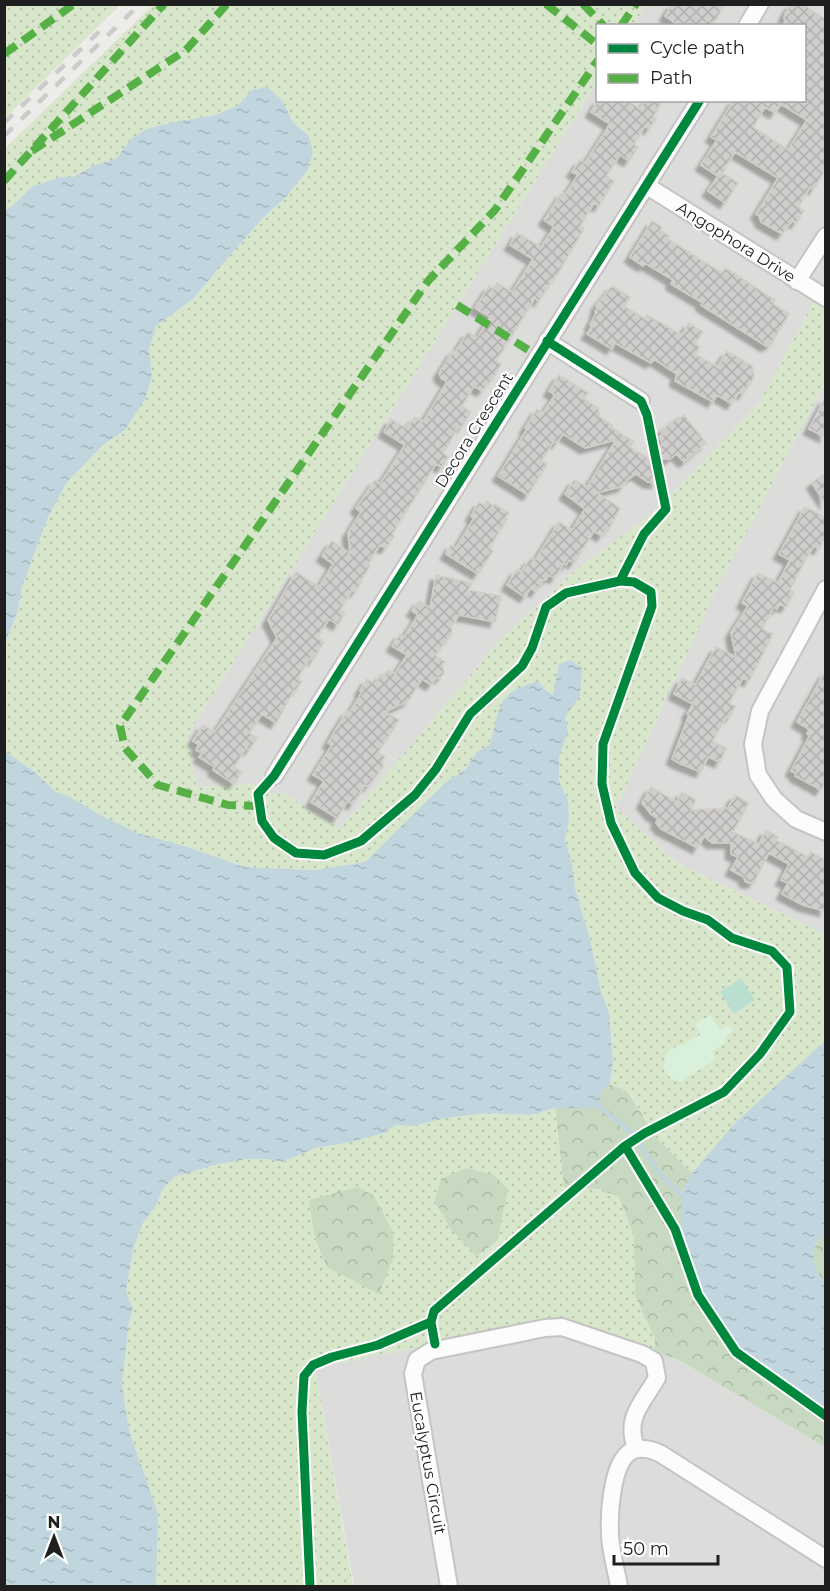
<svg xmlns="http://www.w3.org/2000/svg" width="830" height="1591" font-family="Montserrat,sans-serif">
<defs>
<pattern id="grass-dots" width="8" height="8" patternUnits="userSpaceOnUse" patternTransform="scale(1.5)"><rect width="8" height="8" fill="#d8e7cb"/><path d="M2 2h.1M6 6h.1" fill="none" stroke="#b9c6ae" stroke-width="1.8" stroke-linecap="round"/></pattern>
<pattern id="forest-crowns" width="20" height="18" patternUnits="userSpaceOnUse" patternTransform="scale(1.5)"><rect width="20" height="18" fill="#c8d9c1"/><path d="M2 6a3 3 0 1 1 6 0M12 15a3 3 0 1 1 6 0" fill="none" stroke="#abbaa5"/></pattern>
<pattern id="water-ripples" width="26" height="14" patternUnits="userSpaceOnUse" patternTransform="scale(1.5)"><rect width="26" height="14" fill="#c0d5dd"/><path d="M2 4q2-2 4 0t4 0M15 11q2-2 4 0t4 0" fill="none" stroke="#a5b6bd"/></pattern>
<pattern id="building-cross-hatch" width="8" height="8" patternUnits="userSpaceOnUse" patternTransform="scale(1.5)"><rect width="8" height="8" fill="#d0cecc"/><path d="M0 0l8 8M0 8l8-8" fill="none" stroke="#b2b0af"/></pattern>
<filter id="shadow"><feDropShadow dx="-5.5" dy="5.5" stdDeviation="1.5" flood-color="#0004"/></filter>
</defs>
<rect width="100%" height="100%" fill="#edece9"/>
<path fill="#dcdcda" d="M646,5H825V308L814,303L759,403L657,510L576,570L504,636L340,830L284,793H268L256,784L197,787L187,736L597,82L598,100H804V26L633,25Z
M825,383V935L679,864L616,808L715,592Z
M562,1318L679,1360L825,1447V1586H354L315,1368Z"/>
<path fill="url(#grass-dots)" d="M5,4H120V5L5,118Z
M153,5H646L633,25L598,26L597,82L187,736L197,787L256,784L268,793H284L340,829L504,636L576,570L657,510L759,403L814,302L825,308V383L715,592L616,808L679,864L825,935V1041L711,1151L692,1173L656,1137L629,1092L610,1084L613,1062L609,1013L601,991L590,939L575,888L572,864L565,840L569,822L568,800L559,781V758L568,731L565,717L553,695L542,686L498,713L490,744L477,752L466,769L446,782L365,862L316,870L244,867L185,846L137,833L100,815L70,797L56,792L36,773L5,751V643L18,611L22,587L48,517L67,482L103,445L125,430L152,376L149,350L156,326L193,299L224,262L263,218L286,197L307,171L309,136L293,122L281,99L245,96L237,106L216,115L174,122L146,129L131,139L117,158L93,166L73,177H60L33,187L11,207L5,210V148Z
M555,1108L564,1187L598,1189L619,1196L634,1236L635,1296L655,1339V1351L562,1318L315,1368L353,1586H155L158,1514L129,1430L122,1384L129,1322L133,1309L126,1291L133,1250L143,1223L156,1205L163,1189L174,1177L214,1165L247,1159H267L283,1162L315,1148L351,1142L384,1133L394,1125L413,1126L446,1118L490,1113L531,1115Z"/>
<path fill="url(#forest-crowns)" d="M610,1084L628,1092L656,1137L692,1173L681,1195L711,1309L736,1346L783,1383L825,1409V1447L679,1360L655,1351V1339L635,1296L634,1236L619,1197L598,1189L564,1187L555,1108H600V1092Z
M466,1168L494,1175L508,1189L497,1241L476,1256L450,1228L435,1201L441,1179Z
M358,1187L374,1196L393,1232V1259L379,1294L327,1267L315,1238L309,1200Z
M825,1235V1286C816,1271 805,1247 825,1235Z"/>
<path fill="#d9f0db" d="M711,1015L720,1030L728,1025L733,1031L725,1037L727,1041L712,1052L716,1059L681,1082L671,1078L664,1070C664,1051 667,1051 683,1044C689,1042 695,1038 701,1034L695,1024Z"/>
<path fill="#b9dfd1" d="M741,978L755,1000L734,1014L720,992Z"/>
<path fill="url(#water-ripples)" d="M267,87L281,99L293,122L309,136L313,153L307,171L286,197L263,218L224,262L193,299L156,326L149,350L152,376L145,399L125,430L103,445L67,482L48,517L22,587L18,611L5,643V210L11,207L32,187L60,177H73L93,166L117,158L131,139L146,129L174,122L216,115L237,106L252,90Z
M571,660L582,668L580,696L565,717L568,731L559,758V781L568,800L569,822L565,840L572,864L575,888L590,939L601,991L609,1013L613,1062L610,1084L600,1092L601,1108H555L531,1115L490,1113L446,1118L413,1126L395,1125L384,1133L351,1142L315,1148L283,1162L267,1159H247L214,1165L174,1177L163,1189L156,1205L143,1223L133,1250L126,1291L133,1309L129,1322L122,1384L129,1430L158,1514L156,1586H5V751L36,773L56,792L70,797L100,815L137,833L185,846L244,867L316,870L365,862L446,782L466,769L477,752L490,744C501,705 496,693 539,681L542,687L553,695L559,664Z
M825,1041V1235C805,1247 816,1271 825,1286V1409L783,1383L736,1346L711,1309L695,1280L682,1235L681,1195L692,1173L736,1122Z"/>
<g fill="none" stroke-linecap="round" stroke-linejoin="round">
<path stroke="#c0d5dd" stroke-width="4.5" d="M601,1108L631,1132L658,1171L681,1195"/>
</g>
<path fill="url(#building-cross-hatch)" stroke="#d0ceca" stroke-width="1.5" fill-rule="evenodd" filter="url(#shadow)" d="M672,4H725L713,24L707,20L703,26H680L665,16Z
M791,4H802L825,19V170L814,189L810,187L798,207L804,211L796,223L792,221L782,234L761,222L759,216L756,214L778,178L735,152L722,173L738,183L725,203L708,191L718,176L701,165L717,140L711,137L734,100H804V26H782L786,20L784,19L785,14ZM781,104L807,120L788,150L753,127L765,107L775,113Z
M598,100H627L640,109L646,100H663L653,117L656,119L649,129L645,126L634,144L638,147L629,161L620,155L606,176L614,181L599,206L594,203L580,226L584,229L557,275L556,274L539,301L535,298L506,345L496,361L501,364L495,375L482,391L474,386L462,406L471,412L462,427L459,426L443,453L448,457L442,467L436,464L392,534L394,536L386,548L380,545L368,564L370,566L360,581L362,582L355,592L352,590L340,610L345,613L338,625L329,619L317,638L324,642L313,660L310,658L297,679L302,681L296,690H294L276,723L262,714L249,733L257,738L249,750L246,748L234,767L242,772L234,784L213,770L215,767L199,757L202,753L196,750L199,745L193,741L203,725L215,732L277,638L268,620L296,572L319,587L333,564L322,556L332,541L350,553L348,533L361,512L356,508L375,480L380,484L405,445L384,432L391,419L406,428L415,417L423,422L447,382L441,378L439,373L453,351L455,352L468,332L477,338L490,317L475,308L489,286L494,289L497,283L512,292L533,259L510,245L517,233L541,247L554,227L544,220L562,193L565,195L578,175L572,172L580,160L585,163L610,124L591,112Z
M652,221L662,227L660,230L669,236L668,239L722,273L725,268L735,274L775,300L773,304L789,314L771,344L766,346L701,305L703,303L671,284L673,280L645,263L643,266L630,257Z
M612,286L630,297L624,306L645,319L647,315L682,335L689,323L703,332L695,344L700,347L695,354L717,367L727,351L752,366L754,377L743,394L739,392L732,404L717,395L713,402L675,381L677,374L654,359L651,363L615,343L612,349L587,334L592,326L590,325L596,313L595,312L598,307L596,306Z
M559,375L588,393L584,399L598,408L600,417L613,426L612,428L634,442L630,447L654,462L657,483L648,482L636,474L627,480L623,486L597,493L620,508L609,529L607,528L602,536L594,531L574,563L569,560L566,565L564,563L555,578L549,575L546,580L544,579L536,592L531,588L525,597L507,585L516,570L521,572L530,559H536L559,522L572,530L585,509L565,494L574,480L587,487L616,440L585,448L563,434L557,443L554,441L541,461L547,464L528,495L498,476L527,429L525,428L537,409L543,413L555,395L549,391Z
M825,398V437L809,429Z
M684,415L706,443L684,462L676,454L670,459H659L662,442L659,437L663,434L661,431L678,417L679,419Z
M825,474V503L812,483Z
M487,501L494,506L495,504L509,513L505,518L507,519L489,548L493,551L478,574L446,554L451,545L456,548L474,518L471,516L479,502L484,505Z
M805,507L825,517V537L819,549L814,546L805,560L790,590L794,592L786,607L780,604L777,609L774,607L762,629L773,634L749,681L743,678L729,703L735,706L730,717L727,716L712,742L726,748L720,762L708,757L701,772L679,763L672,759L689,715L687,714L693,704L674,694L682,678L695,685L716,647L736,657L731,633L748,606L742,603L758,573L778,583L790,560L779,554Z
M436,575L472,583L468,590L501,596L495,622L459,615L451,627L452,633L435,655L445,662L442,665L444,673L441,677L436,678L431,685L422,679L408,701L385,712L399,720L378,752L385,757L382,761L383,767L368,786L365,785L353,804L348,801L337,818L311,802L324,781L313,775L332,745L328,743L339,724L347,711L349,713L362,692L360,691L367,679L375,684L381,675L383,677L388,670L395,674L407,655L392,646L400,634L404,637L418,615L412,611L419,601L430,608Z
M825,672V782L821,790L795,776L796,773L791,771L810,735L807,734L809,729L797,722Z
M651,787L677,802L682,792L696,800L691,810L728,808L735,795L749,803L733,832L759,844L766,830L778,837L776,840L808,857L811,852L825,860V911L803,905L782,894L788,883L781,880L789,864L769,853L754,882L749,883L745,881L744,877L731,870L738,857L731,854V843H712L704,836L698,848L661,829L656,823L658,819L651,814L642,803Z"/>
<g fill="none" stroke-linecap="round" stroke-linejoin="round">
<g stroke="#c4c4c2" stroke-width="20">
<path id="minor" d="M747,26L760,4
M647,186L826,298
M797,281L826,236
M547,341L641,401
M826,589L760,711L753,744L758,775L774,799L796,819L826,832
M274,776L700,100
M449,1586L413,1374L417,1360L431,1351L545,1328L562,1327L642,1354L654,1361L657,1378C641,1405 625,1417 636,1449
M619,1586C616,1570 611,1552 610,1536C609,1515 611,1458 634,1450C643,1447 653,1450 661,1454L826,1559"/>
</g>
<use href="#minor" stroke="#fcfcfc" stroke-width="16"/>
<path stroke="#cbcbca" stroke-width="4.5" stroke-dasharray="12 12" stroke-linecap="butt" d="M4,123L108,23
M4,136L140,4"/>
<path stroke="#55b145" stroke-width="8" stroke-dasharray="15 8" stroke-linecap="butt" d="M546,4L598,45
M583,4L604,26
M621,26L636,4
M4,54L74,4
M32,151L186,50L227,4
M4,181L164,4
M457,305L538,356
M259,806L228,805L158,785L125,748L120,726L428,281L495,210L598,60"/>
<g stroke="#fff" stroke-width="13">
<path id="cycleway" d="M547,341L641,401L647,415L666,509L644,534L620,581
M625,1146L675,1229L698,1295L736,1352L826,1416
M435,1344L431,1322L434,1311L625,1146L645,1133L724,1092L760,1054L790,1012L787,967L772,951L732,938L708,920L683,911L658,898L635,873L611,823L602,784L603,744L652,606L651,592L634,582L620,581L566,593L546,607L532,648L522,666L470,714L436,769L415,795L361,841L324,855L296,853L274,838L262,821L258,794L274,776L700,100
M310,1586L302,1412L304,1376L313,1365L332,1357L378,1345L431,1322"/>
</g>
<use href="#cycleway" stroke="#00873e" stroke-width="9"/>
</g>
<g text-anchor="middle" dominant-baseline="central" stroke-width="4.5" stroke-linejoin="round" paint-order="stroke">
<g font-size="16" fill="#1f1f1f" stroke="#fff">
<text transform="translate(736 242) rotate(32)">Angophora Drive</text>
<text transform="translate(474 430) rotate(-58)">Decora Crescent</text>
<text transform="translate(428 1463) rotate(80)">Eucalyptus Circuit</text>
</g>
</g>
<rect width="830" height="1591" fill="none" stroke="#1f1f1f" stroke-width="12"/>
<rect x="596" y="24" width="210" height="78" fill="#ffffff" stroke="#a5a5a5" stroke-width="1.5"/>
<rect x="608" y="44" width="30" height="9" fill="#00873e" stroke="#a5a5a5" stroke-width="1.5"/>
<text x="650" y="54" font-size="18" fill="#1f1f1f">Cycle path</text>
<rect x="608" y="74" width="30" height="9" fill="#55b145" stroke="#a5a5a5" stroke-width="1.5"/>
<text x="650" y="84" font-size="18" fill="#1f1f1f">Path</text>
<g transform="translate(54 1537)" stroke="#ffffff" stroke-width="4.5" paint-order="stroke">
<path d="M0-4.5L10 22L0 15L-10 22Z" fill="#1f1f1f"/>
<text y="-9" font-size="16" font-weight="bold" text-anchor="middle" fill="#1f1f1f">N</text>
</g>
<path d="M614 1555v9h104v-9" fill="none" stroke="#1f1f1f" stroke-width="3"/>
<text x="623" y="1555" font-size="18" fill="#1f1f1f" stroke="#ffffff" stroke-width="4.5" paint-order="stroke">50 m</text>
</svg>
